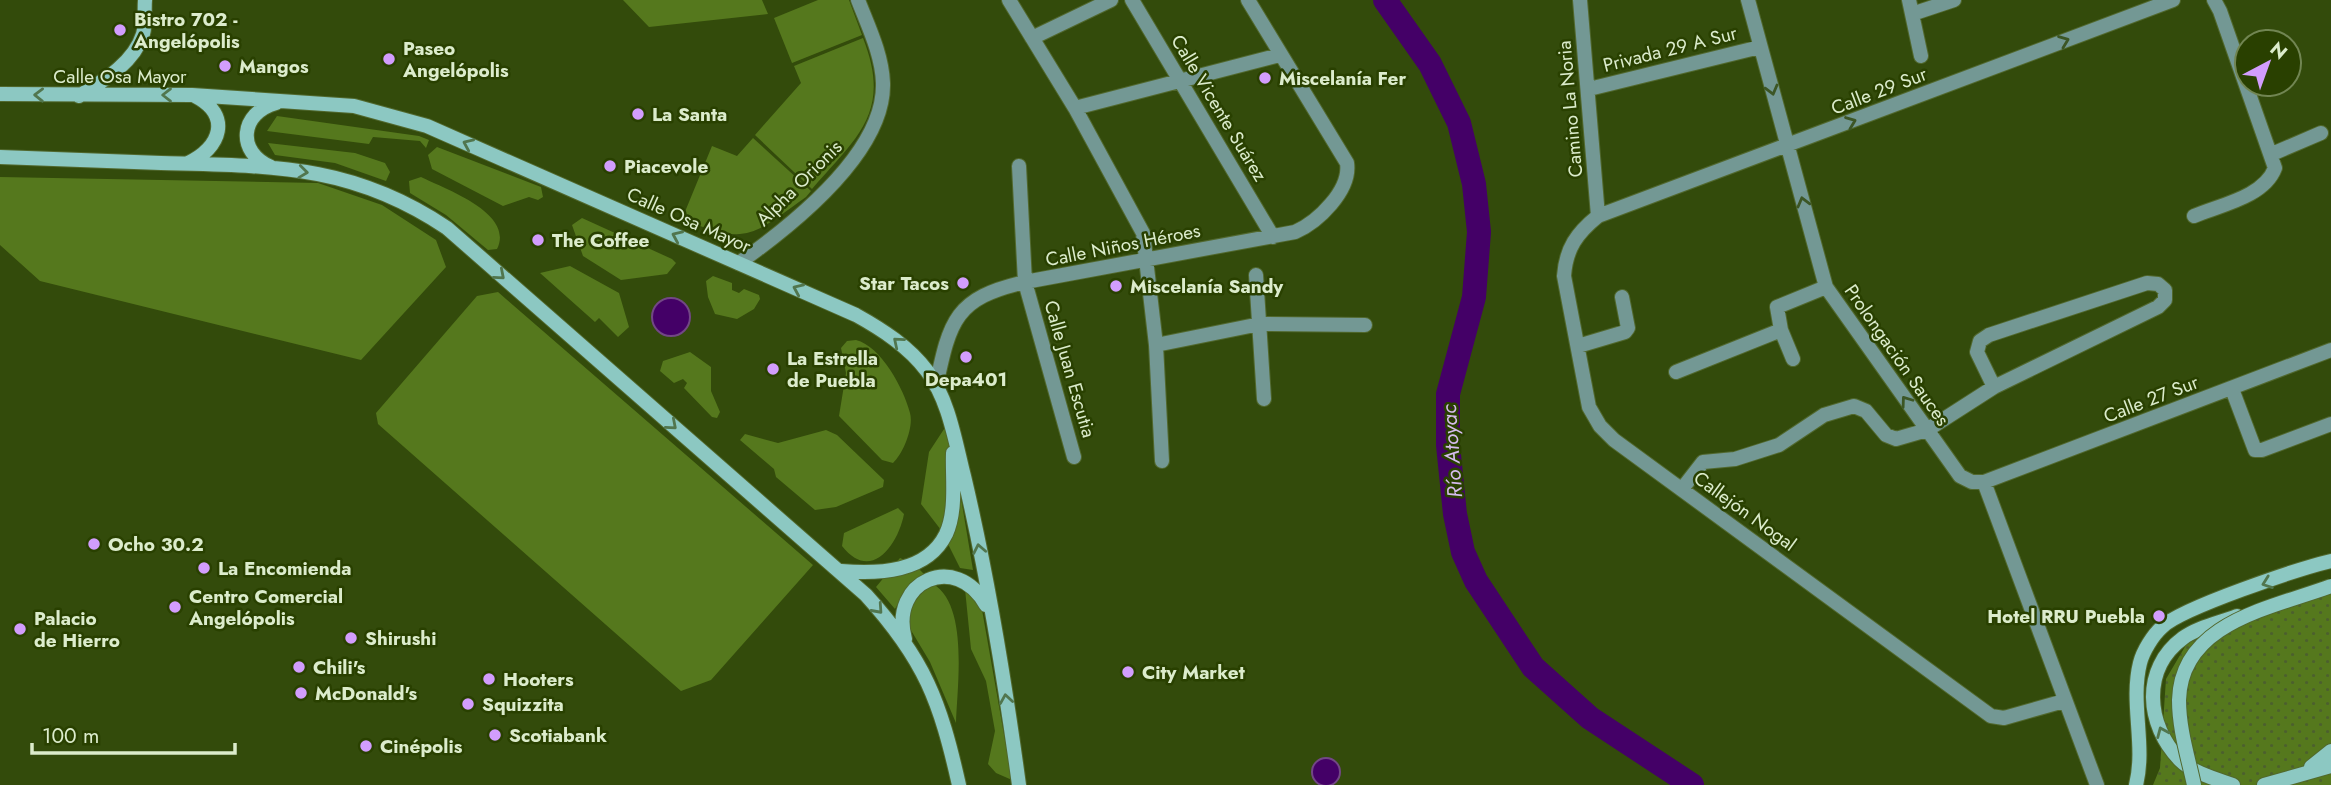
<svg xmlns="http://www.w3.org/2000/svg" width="2331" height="785" font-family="Jost,sans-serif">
<defs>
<pattern id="park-dots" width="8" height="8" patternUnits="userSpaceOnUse" patternTransform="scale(1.75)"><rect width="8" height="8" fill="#55781d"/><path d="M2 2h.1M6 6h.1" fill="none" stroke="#4c602d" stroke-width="1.8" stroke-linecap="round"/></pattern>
</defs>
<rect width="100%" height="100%" fill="#334b0b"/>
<path fill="#55781d" d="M623,0H762L768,14L649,27Z
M818,0H849L862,35L792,63L774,18Z
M863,38C892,112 858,136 812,189L755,135L801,83L794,66Z
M277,116L419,136L429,140L426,148L420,141L373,137L369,144L267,131Z
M753,138L811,191L806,197C751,236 748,246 682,219L712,146L737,156Z
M268,143L355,153L385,163L390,172L386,181L335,163L275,155Z
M437,147L541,187L543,197L538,200L529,197L503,206L432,169L428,155Z
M0,177L318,183L382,205L436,240L446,267L361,360L40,281L0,245Z
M421,177C445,189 515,213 497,249L488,250L446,215L410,193L409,181Z
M582,218L672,259L676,263L667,274L621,280L583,256L572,225Z
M570,266L619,293L629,327L618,337L599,318L595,322L540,273Z
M713,276L732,283V290L739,293L744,289L759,295L760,299L754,309L737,319L715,314L708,297L706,281Z
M498,292L813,565L711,680L681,691L378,424L376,413L477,296Z
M856,340C881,346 904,389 910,413C914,427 903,454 893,463L882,460L839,416L846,373L841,348L847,341Z
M690,352L711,367V391L720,412L717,418L712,417L684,388L687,383L683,379L674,383L660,371L663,361Z
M946,426L956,468L973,570L960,568L941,530L921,504L929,452Z
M826,430L837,435L884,480L883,487L836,507L815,510L776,477L774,469L740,440L745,434L778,443Z
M898,508L904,514C898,545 871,583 842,546L844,533Z
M900,558L914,564L925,575L910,583L895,609L876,587Z
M933,584C969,605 957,687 956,723L930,662L906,622C912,604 918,594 933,584Z
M965,589L981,604L1012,780L996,773L988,764L995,731L986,681L971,649Z"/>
<path fill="url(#park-dots)" d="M2331,580V785H2153L2160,768L2166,679L2196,628Z"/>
<path fill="#440067" stroke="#724785" stroke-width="2" d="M652 317a19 19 0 1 1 38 0a19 19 0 1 1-38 0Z
M1312 772a14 14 0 1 1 28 0a14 14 0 1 1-28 0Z"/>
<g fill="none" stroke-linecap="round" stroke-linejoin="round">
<path stroke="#440067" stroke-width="24" d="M1385,0L1430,64L1459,123L1474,184L1479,232L1474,297L1448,394V445L1455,514L1463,552L1476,581L1533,667L1590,718L1692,785"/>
<g stroke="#51682e" stroke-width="16">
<path id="street" d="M1009,0L1075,108L1143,233L1156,345L1162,461
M1132,0L1273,237
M1580,0L1598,216
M1748,0L1826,287L1960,476L1972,482H1984L2331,350
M1909,0L1921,56
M1912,14L1954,0
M1032,38L1111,0
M1589,89L1760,47
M1075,108L1280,55
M2272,154L2321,133
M1019,166L1025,282L1074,457
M2194,216C2220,205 2264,197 2275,168L2220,11L2214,0
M739,263C791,226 885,153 883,83C882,54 868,26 858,0
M1256,275L1264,399
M1156,345L1260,324L1365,325
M1578,346L1625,332L1628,328L1622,297
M1793,359L1781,330L1777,307L1826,287
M1676,372L1781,330
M936,386C950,320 955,298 1025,282L1295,232C1318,222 1351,190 1347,163L1248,0
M2232,389L2255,450H2262L2331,424
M1984,482L2097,785
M1682,489L1703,462L1735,459L1779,445L1824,415L1854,406L1866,411L1886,435L1896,439L1927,430L1994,387L2158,307L2165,300V290L2158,284L2147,283L1989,335L1980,341L1977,352L1994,387
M2064,701L2004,718L1991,716L1614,440L1600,426L1589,407L1564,276C1566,248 1577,233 1598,216L2173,0"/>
</g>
<g stroke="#51682e" stroke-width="16">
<path id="secondary" d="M0,94L192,95L354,106L427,126L856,315C883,330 909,347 927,371C949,400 955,441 964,476C988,577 1005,682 1019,785
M79,96C103,81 134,63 143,34C146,24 144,10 145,0
M0,157C54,159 107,161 161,163C271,166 352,164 447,228L866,595C925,660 940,701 959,785
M188,163C221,148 232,115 195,96
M271,167C236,152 240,113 276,103
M841,571C878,574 927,573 946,534C957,510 952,478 953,453
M905,639C889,581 956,551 986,605
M2311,767L2331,751
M2136,785C2146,745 2130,703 2140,663C2143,651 2153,635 2162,627C2181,608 2301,568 2331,561
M2233,785C2216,779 2193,773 2180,760C2146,725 2141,669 2183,638C2198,627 2219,623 2237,616
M2264,785L2331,766"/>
</g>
<use href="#street" stroke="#739894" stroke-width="14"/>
<use href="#secondary" stroke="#8cc8c2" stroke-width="14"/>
<g stroke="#51682e" stroke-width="16" stroke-linecap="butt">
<path id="secondary-bridge" d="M2194,785C2188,757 2179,729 2179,700C2181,622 2272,608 2331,586"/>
</g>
<use href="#secondary-bridge" stroke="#8cc8c2" stroke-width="14"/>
</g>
<defs><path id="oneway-chevron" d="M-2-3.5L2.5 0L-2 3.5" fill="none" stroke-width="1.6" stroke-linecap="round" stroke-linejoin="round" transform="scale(1.75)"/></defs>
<g stroke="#3c5625">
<use href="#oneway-chevron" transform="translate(2064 41) rotate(-21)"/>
<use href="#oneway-chevron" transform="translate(1772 90) rotate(75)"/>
<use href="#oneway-chevron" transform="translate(1851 122) rotate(-21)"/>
<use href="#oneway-chevron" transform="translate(1803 202) rotate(-105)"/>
<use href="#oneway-chevron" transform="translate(1906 401) rotate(-126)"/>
</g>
<g stroke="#51764e">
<use href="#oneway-chevron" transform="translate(39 95) rotate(-179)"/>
<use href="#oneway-chevron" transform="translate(167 95) rotate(180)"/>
<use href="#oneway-chevron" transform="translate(468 144) rotate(-156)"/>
<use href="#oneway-chevron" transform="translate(303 172) rotate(7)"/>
<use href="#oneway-chevron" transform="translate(677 236) rotate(-156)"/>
<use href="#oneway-chevron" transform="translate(500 275) rotate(41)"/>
<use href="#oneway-chevron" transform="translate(798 289) rotate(-156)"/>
<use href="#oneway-chevron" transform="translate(898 342) rotate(-140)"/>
<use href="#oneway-chevron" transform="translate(672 425) rotate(41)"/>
<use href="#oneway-chevron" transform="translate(979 549) rotate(-101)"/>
<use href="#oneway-chevron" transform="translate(2267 583) rotate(160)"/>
<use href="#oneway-chevron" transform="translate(878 609) rotate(48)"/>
<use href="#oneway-chevron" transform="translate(1006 699) rotate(-99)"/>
<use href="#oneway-chevron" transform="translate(2162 732) rotate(-113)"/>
</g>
<g fill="#d29dfd" stroke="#294000" stroke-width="2.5">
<circle cx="120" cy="30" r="7"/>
<circle cx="389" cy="59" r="7"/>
<circle cx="225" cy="66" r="7"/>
<circle cx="1265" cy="78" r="7"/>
<circle cx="638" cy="114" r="7"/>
<circle cx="610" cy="166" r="7"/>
<circle cx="538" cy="240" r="7"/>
<circle cx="963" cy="283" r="7"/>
<circle cx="1116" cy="286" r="7"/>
<circle cx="966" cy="357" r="7"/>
<circle cx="773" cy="369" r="7"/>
<circle cx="94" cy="544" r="7"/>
<circle cx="204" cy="568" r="7"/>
<circle cx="175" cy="607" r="7"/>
<circle cx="2159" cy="616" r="7"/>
<circle cx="20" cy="629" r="7"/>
<circle cx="351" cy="638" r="7"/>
<circle cx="299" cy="667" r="7"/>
<circle cx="1128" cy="672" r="7"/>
<circle cx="489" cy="679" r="7"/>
<circle cx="301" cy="693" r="7"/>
<circle cx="468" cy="704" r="7"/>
<circle cx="495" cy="735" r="7"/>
<circle cx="366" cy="746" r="7"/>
</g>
<g text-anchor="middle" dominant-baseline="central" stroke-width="5" stroke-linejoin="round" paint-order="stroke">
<g font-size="19" font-weight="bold" fill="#dceccc" stroke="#294000" text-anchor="start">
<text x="134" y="19">Bistro 702 -<tspan x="134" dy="22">Angelópolis</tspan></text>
<text x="403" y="48">Paseo<tspan x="403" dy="22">Angelópolis</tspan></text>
<text x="239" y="66">Mangos</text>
<text x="1279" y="78">Miscelanía Fer</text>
<text x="652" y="114">La Santa</text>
<text x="624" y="166">Piacevole</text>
<text x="552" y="240">The Coffee</text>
<text x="949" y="283" text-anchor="end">Star Tacos</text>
<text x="1130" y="286">Miscelanía Sandy</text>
<text x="787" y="358">La Estrella<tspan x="787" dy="22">de Puebla</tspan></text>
<text x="966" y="379" text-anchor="middle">Depa401</text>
<text x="108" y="544">Ocho 30.2</text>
<text x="218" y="568">La Encomienda</text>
<text x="189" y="596">Centro Comercial<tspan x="189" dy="22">Angelópolis</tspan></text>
<text x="2145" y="616" text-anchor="end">Hotel RRU Puebla</text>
<text x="34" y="618">Palacio<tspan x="34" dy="22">de Hierro</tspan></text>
<text x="365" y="638">Shirushi</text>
<text x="313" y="667">Chili's</text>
<text x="1142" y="672">City Market</text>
<text x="503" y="679">Hooters</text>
<text x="315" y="693">McDonald's</text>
<text x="482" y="704">Squizzita</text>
<text x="509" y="735">Scotiabank</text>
<text x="380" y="746">Cinépolis</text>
</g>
<g font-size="19" fill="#dceccc" stroke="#294000">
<text transform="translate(1670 49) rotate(-14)">Privada 29 A Sur</text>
<text x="120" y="76">Calle Osa Mayor</text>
<text transform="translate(1879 91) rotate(-21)">Calle 29 Sur</text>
<text transform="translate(1219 108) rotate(59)">Calle Vicente Suárez</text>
<text transform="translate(1570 109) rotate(-95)">Camino La Noria</text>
<text transform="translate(799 183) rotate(-45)">Alpha Orionis</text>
<text transform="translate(689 220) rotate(24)">Calle Osa Mayor</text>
<text transform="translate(1123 245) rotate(-11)">Calle Niños Héroes</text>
<text transform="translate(1897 355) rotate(55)">Prolongación Sauces</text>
<text transform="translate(1070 369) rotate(74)">Calle Juan Escutia</text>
<text transform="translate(2151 399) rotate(-21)">Calle 27 Sur</text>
<text transform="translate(1745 511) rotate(36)">Callejón Nogal</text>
</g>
<g font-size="21" font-style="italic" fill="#d6bbee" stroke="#294000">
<text transform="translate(1452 451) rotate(-94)">Río Atoyac</text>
</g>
</g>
<g transform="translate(2268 63) rotate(41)"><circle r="33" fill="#294000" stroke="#718552" stroke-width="2"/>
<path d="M0-5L12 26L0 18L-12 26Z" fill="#d29dfd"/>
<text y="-10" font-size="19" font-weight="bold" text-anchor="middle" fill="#dceccc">N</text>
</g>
<path d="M32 743v10h203v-10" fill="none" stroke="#dceccc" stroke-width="3.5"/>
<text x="42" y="743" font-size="21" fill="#dceccc" stroke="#294000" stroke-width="5" paint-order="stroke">100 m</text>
</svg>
